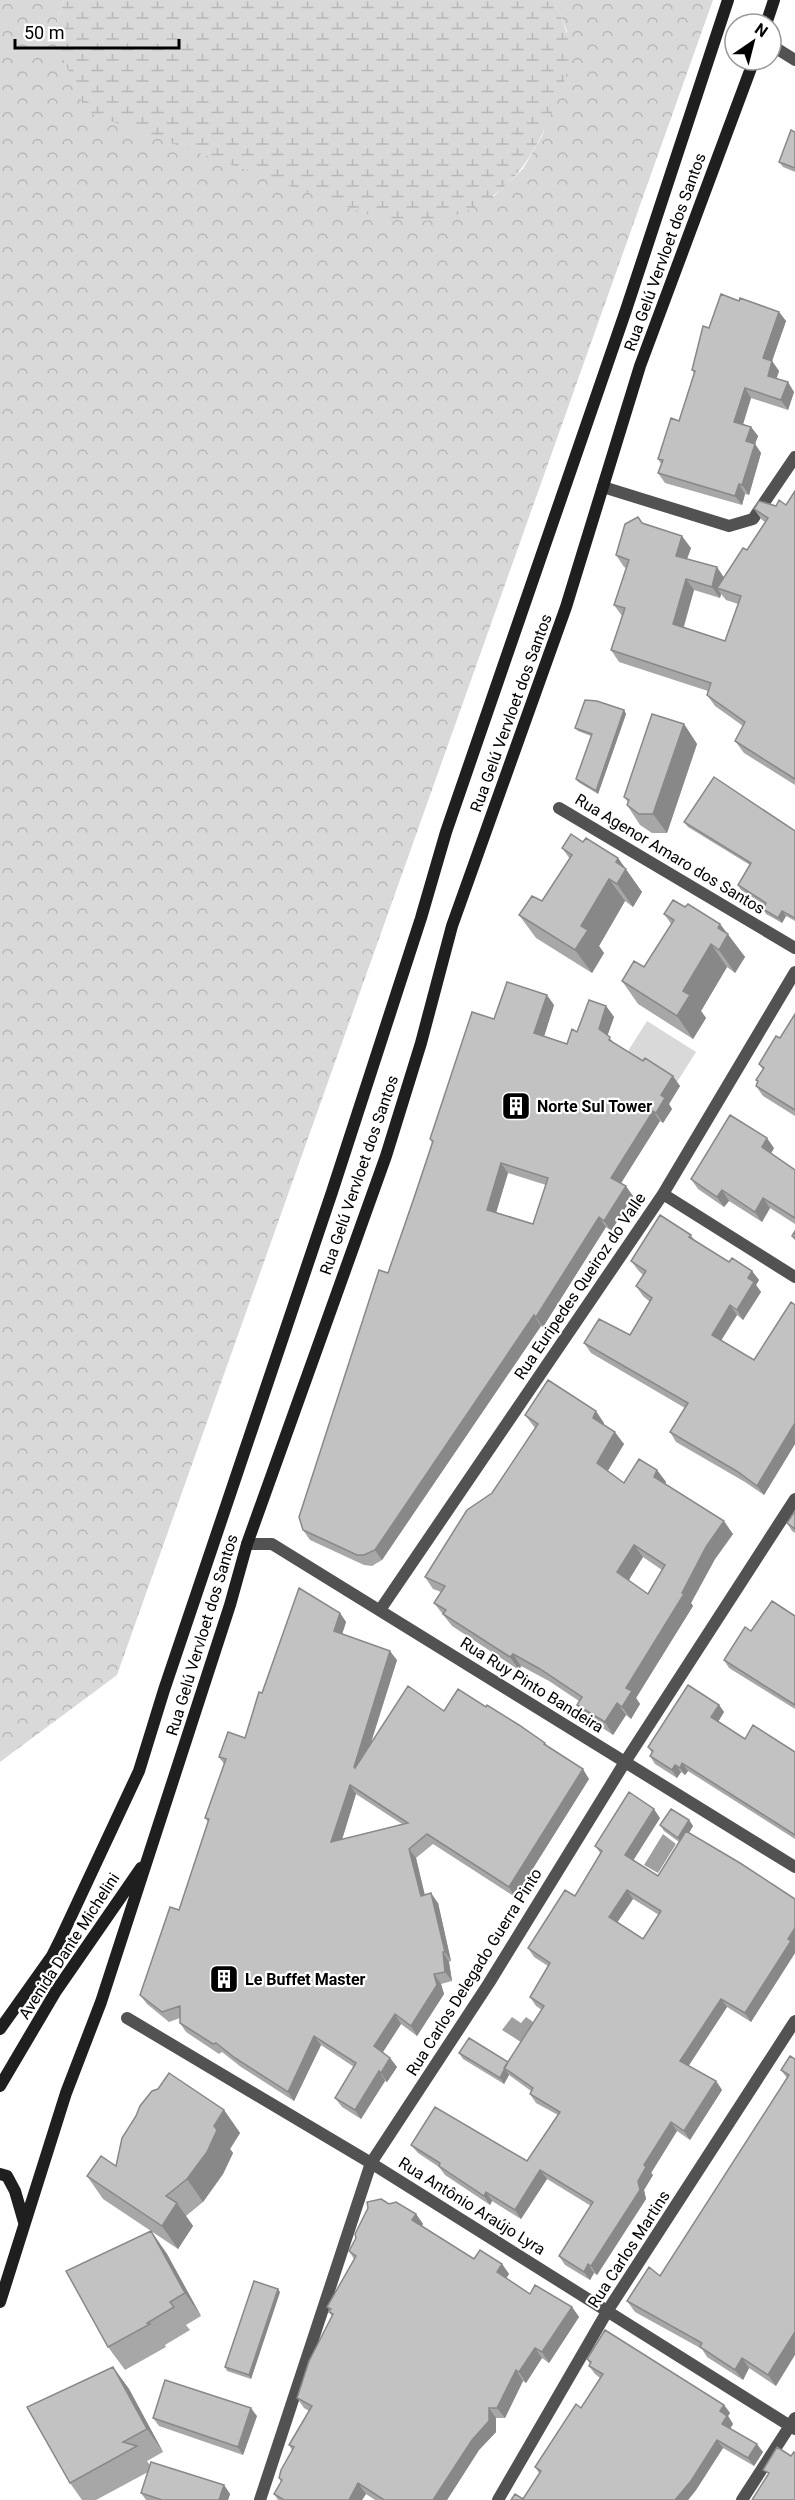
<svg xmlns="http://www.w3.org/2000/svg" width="795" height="2500" font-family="Roboto,sans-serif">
<defs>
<pattern id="forest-crowns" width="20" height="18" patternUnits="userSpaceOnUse" patternTransform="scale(1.5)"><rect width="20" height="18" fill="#d9d9d9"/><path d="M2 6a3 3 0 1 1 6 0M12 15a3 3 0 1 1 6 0" fill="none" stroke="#b8b8b8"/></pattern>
<pattern id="wetland-marsh" width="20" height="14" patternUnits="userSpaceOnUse" patternTransform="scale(1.5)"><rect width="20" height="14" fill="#d9d9d9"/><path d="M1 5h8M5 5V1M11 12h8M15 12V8" fill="none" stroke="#b8b8b8"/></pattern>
</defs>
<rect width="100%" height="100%" fill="#fff"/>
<path fill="url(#forest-crowns)" d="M0,0H64L53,35L494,196L523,169L543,134L567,31L554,0H713L117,1675L0,1762Z"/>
<path fill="url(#wetland-marsh)" d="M64,0H554C562,19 570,35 569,56C569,73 561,90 555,105C534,156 514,192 459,214C433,224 405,221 378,218L86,112L53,35Z"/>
<path fill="#d9d9d9" d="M647,1021L696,1052L677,1082L628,1051Z"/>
<path fill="#a0a0a0" d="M663,1834L676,1844L658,1873L644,1865Z
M512,2017L521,2023L526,2017L532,2021L535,2027L527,2046L502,2030Z"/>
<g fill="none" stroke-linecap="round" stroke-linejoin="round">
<path stroke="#525252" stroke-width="12" d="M771,45L795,60
M603,487L729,526L753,519L795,457
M559,808L795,948
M663,1194L795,1277
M247,1544H272L795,1867
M380,1610L663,1194L795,972
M127,2018L371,2163L795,2429
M260,2500L371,2163L489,1983L625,1762L795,1499
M498,2500L608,2310L795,2021
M742,2500L795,2418"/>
<path stroke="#1f1f1f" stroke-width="12" d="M766,24L774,0
M0,2029L52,1956L60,1940L139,1771L164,1690L332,1192L421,918L446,832L626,310L728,0
M0,2086L56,1991L141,1868
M0,2174L7,2176L15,2191L24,2222
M0,2302L66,2093L101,2002L230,1605L247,1544L386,1156L421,1043L452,926L566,607L640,366L754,60"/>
</g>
<path fill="#a7a7a7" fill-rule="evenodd" d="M795,132V172L783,167L779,162Z
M739,301L779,312L786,321L772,361L779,371L776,379L794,392L788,410L751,398L743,424L751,427L758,436L755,444L761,453L749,495L745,494L742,505L665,483L658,473L661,464L658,459L679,421L694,373L692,370L709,328Z
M795,491V785L744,753L735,741L743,726L715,706L707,695L708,691L619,662L611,650L622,616L614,605L626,568L624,567L616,555L643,523L691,548L687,559L724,577L747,550L765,522L762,520L754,509L786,505ZM694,590L720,598L721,594L726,600L738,604L725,641L684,627Z
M624,710L626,714L598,794L578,782L576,779L591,736L578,731L575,728Z
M684,724L697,744L667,833H652L640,825L627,805L628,802L624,797Z
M684,822L795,831V921L786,916L782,923L766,914L763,909L765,905L741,890L738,885L750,865L688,827Z
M583,842L618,858L642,892L633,907L625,901L599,946L604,953L592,973L536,938L519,915L542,901L570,859L562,848Z
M685,907L720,924L745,957L735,973L727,967L701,1011L706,1018L693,1039L638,1004L622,981L644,967L672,925L664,914Z
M554,1005L544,1036L567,1044L577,1032L606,1006L614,1017L607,1035L615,1044L680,1086L669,1104L672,1109L663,1123L660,1121L621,1183L633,1196L611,1231L606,1227L543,1327L541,1326L382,1560L372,1566L364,1565L310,1540L303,1530L432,1143L430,1139L494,1019ZM508,1173L546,1185L533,1224L496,1212Z
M795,1014V1116L763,1096L756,1086L758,1082L756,1080L763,1070L759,1064L780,1038Z
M774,1148L771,1153L795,1170V1224L770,1208L762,1222L729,1201L724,1207L698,1189L691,1179Z
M691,1235L695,1241L729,1262L752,1271L759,1280L756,1285L761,1292L743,1320L737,1315L721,1341L754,1360L795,1305V1444L764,1495L745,1482L676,1442L670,1432L685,1408L591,1353L584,1343L630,1335L650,1302L643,1296L636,1286L643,1275L638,1270L631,1261Z
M525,1415L604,1423L603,1424L624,1444L608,1471L624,1483L657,1470L666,1482L665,1484L733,1534L715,1559L691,1603L693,1606L636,1698L640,1704L631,1719L626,1715L613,1735L586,1717L577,1705L579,1701L549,1681L521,1666L519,1670L452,1626L434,1603L441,1592L433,1589L425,1577L492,1493L535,1428ZM643,1557L662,1570L648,1594L628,1580Z
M795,1511V1533L792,1531L787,1523Z
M340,1613L346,1622L342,1634L397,1660L370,1746L444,1711L486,1707L549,1747L589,1779L515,1897L433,1844L416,1858L425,1895L438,1903L451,1961L449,1962L452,1981L441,1984L444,1994L417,2036L401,2024L383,2052L390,2058L397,2067L387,2082L385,2081L361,2119L342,2107L335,2098L354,2067L321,2045L294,2101L241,2067L222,2052L219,2054L186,2032L180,2023V2018L169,2022L147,2004L140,1995L179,1910L208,1822L205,1818L224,1764L219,1757L245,1738L262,1693ZM356,1794L402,1824L342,1840Z
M795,1616V1709L729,1668L724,1660L751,1631Z
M719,1705L724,1712L718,1722L745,1739L795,1752V1839L688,1771L685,1775L681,1772L677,1778L655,1764L650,1756L652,1753L648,1747Z
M660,1818L633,1860L658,1876L679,1842L664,1831L660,1825L689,1820L693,1826L689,1833L794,1946L795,1953L751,2022L727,2007L688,2066L716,2081L722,2090L690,2140L677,2131L651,2173L653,2175L644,2190L646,2199L597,2275L594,2273L590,2280L565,2265L559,2256L591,2206L547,2179L521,2219L492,2201L490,2205L445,2175L439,2167L418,2153L411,2145L527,2161L558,2115L536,2103L530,2094L531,2091L509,2075L504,2084L463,2059L459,2053L508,2062L542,2010L536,2006L530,1997L548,1966L534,1957L528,1948L575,1896L601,1854L595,1846ZM633,1899L659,1915L643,1939L617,1922Z
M790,2056L776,2386L749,2368L743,2380L707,2357L702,2349L635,2312L627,2301L660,2276L787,2078L781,2070Z
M224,2110L240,2133L230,2149L233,2153L223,2174L203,2202L186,2216L193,2226L178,2249L151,2231L167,2254L201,2316L186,2325L190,2330L165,2345L166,2347L125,2370L108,2347L151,2231L103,2199L87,2176L116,2166L136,2116Z
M389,2204L416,2214L423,2224L422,2226L474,2259L502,2264L509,2274L506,2278L530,2294L572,2307L579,2317L549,2363L542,2358L526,2383L523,2381L505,2418H496V2432L479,2450L447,2500H375L366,2494L362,2500H278L274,2494L281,2482L279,2478L292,2450L289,2445L309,2411L304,2408L297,2398L332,2316L329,2312L330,2311L327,2307L354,2259L349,2251Z
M280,2292L251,2379L227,2371L225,2367Z
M587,2359L724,2405L730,2413L728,2416L733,2424L730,2428L763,2452L754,2466L723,2448L696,2490L688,2500H511L523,2499L539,2473L535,2467L581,2408L600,2378L595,2374L589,2366L590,2364Z
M113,2367L129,2389L163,2452L147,2461L150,2465L224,2485L230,2494L228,2500H146L141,2493L148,2472L96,2500H82L70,2483Z
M257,2416L243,2455L159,2426L153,2418Z"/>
<path fill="#888" d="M779,312L786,321L772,361L779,371L774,386L768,376L763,358Z
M788,382L794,392L788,410L781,400Z
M745,388L751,398L741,431L734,422Z
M751,427L758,436L755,444L761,453L749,495L742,485L746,441Z
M739,484L745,494L742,505L735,496Z
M682,536L691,548L684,567L676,556Z
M717,567L725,579L717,588L721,594L720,598L712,587Z
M686,579L694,590L681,635L673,624Z
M624,710L626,714L598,794L596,791Z
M684,724L697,744L667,833L653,814Z
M618,858L642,892L633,907L617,884L616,862Z
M609,879L625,901L599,946L604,953L592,973L575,950L581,926Z
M782,911L786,916L782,923L778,918Z
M720,924L745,957L735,973L719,950L718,928Z
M711,944L727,967L701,1011L706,1018L693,1039L677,1016L683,991Z
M547,995L554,1005L542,1043L534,1033Z
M606,1006L614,1017L606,1040L599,1029Z
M673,1076L680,1086L669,1104L672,1109L663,1123L656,1113L661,1095Z
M653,1111L660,1121L618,1188L611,1178Z
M767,1138L774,1148L769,1157L762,1147Z
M501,1163L508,1173L494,1220L487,1210Z
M626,1186L633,1196L611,1231L604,1221Z
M722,1190L729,1201L724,1207L717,1197Z
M763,1198L770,1208L762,1222L755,1212Z
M599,1217L606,1227L543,1327L536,1317Z
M752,1271L759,1280L756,1285L761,1292L743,1320L737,1310L748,1278Z
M730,1305L737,1315L718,1345L712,1335Z
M534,1315L541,1326L382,1560L375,1550Z
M596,1411L604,1423L601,1430L593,1418Z
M795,1423V1444L764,1495L757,1486Z
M615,1432L624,1444L605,1475L597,1463Z
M657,1470L666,1482L662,1489L654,1477Z
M724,1521L733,1534L715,1559L691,1603L693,1606L636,1698L640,1704L631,1719L622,1707L626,1688L682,1593L706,1547Z
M634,1545L643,1557L626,1585L617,1572Z
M340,1613L346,1622L340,1641L334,1631Z
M390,1651L397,1660L360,1777L354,1767Z
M513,1654L521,1666L519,1670L510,1657Z
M617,1703L626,1715L613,1735L605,1722Z
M719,1705L724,1712L716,1725L711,1717Z
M682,1763L688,1771L685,1775L680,1768Z
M675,1765L681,1772L677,1778L672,1770Z
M583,1769L589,1779L515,1897L509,1887Z
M350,1785L356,1794L338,1852L331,1842Z
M654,1809L660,1818L631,1864L625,1855Z
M689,1820L693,1826L682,1844L678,1838Z
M409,1849L416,1858L427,1905L421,1896Z
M627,1890L633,1899L615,1926L609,1917Z
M431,1893L438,1903L451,1961L445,1952Z
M795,1928V1953L751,2022L745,2013Z
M443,1952L449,1962L452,1981L445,1972Z
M434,1974L441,1984L444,1994L417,2036L411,2026Z
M721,1999L727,2007L686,2070L680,2061Z
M395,2014L401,2024L381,2055L374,2046Z
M314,2036L321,2045L294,2101L288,2092Z
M390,2058L397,2067L387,2082L381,2073Z
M505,2069L509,2075L504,2084L500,2078Z
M379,2071L385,2081L361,2119L355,2110Z
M716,2081L722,2090L690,2140L684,2131Z
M224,2110L240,2133L230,2149L233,2153L223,2174L203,2202L187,2179L214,2126Z
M671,2122L677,2131L651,2173L653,2175L644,2190L646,2199L597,2275L591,2266L638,2181L644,2165Z
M540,2170L547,2179L521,2219L515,2210Z
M486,2192L492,2201L490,2205L484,2196Z
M177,2203L193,2226L178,2249L162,2226Z
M416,2214L423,2224L419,2230L412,2220Z
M151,2231L167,2254L201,2316L185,2293Z
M502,2264L509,2274L504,2282L497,2272Z
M588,2264L594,2273L590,2280L584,2272Z
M278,2289L280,2292L251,2379L249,2375Z
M572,2307L579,2317L549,2363L542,2352Z
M795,2332V2355L776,2386L768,2375Z
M535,2348L542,2358L526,2383L519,2372Z
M742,2358L749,2368L743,2380L735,2370Z
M113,2367L129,2389L163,2452L147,2429Z
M516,2370L523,2381L505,2418L497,2408Z
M724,2405L730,2413L728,2416L733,2424L728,2432L722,2424L720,2411Z
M251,2408L257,2416L243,2455L238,2447Z
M489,2408L496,2418V2432L479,2450L447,2500H433Z
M717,2440L723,2448L696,2490L688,2500H675Z
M757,2444L763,2452L754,2466L748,2458Z
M358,2483L366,2494L362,2500H349Z
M224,2485L230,2494L228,2500H219Z"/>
<path fill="#c2c2c2" stroke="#888" stroke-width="1.5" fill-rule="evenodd" d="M791,130L795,132V168L779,162Z
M721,294L739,301L740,298L779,312L763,358L772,361L768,376L788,382L781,400L745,388L734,422L751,427L746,441L755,444L742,485L739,484L735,496L658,473L663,460L658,459L671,418L679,421L695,371L692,370L703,326L709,328Z
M795,491V779L735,741L745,722L707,695L711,683L611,650L625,608L614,605L629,560L616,555L625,524L638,517L642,523L682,536L676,556L717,567L712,587L686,579L673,624L725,641L741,596L717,588L743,548L747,550L768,518L754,509L759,501L776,506L779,500L786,505Z
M585,700L597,701L624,710L596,791L576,779L592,734L575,728Z
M652,714L684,724L653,814H639L627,805L629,800L624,797Z
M714,777L795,831V918L782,911L778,918L763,909L766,903L738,885L751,863L684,822Z
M571,834L583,842L586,838L618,858L616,862L626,869L617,884L609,879L581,926L588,930L575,950L519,915L532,896L542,901L572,855L562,848Z
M673,900L685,907L688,904L720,924L718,928L728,934L719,950L711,944L683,991L690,995L677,1016L622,981L634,961L644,967L674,920L664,914Z
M507,982L547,995L534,1033L567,1044L572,1029L577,1032L589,1000L606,1006L599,1029L610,1037L609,1040L643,1061L645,1058L673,1076L661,1095L665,1098L656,1113L653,1111L611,1178L626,1186L604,1221L599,1217L536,1317L534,1315L375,1550L364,1555H357L303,1530L299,1517L379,1270L388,1273L415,1195L433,1141L430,1139L472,1012L494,1019ZM501,1163L548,1178L533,1224L487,1210Z
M795,1014V1110L756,1086L758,1081L756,1080L764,1068L759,1064L776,1036L780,1038Z
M730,1115L767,1138L762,1147L795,1170V1218L763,1198L755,1212L722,1190L717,1197L691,1179Z
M660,1215L691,1235L689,1237L729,1262L732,1258L752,1271L748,1278L754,1282L737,1310L730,1305L712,1335L754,1360L791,1302L795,1305V1423L757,1486L738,1472L670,1432L688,1403L584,1343L599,1319L630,1335L652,1298L636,1286L646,1271L631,1261Z
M795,1231V1239L792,1236Z
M548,1380L596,1411L593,1418L615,1432L597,1463L624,1483L639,1459L657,1470L654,1477L724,1521L706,1547L682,1593L684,1594L626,1688L632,1691L622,1707L617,1703L605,1722L577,1705L582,1697L540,1669L513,1654L510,1657L443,1614L446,1610L434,1603L445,1586L425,1577L467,1510L492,1493L538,1424L525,1415ZM634,1545L665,1565L648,1594L617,1572Z
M795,1511V1529L787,1523Z
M299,1588L340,1613L334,1631L390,1651L354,1767L355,1768L408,1686L444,1711L458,1689L486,1707L487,1705L519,1725L545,1743L544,1744L583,1769L509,1887L427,1834L409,1849L421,1896L431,1893L445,1952H443L445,1972L434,1974L437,1985L411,2026L395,2014L374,2046L390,2058L381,2073L379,2071L355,2110L335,2098L356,2063L314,2036L288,2092L235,2058L216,2043L213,2044L180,2023V2006L162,2012L140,1995L170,1907L179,1910L209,1819L205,1818L226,1759L219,1757L228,1732L245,1738L259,1692L262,1693ZM350,1785L408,1823L331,1842Z
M772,1601L795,1616V1705L724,1660L745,1627L751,1631Z
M688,1685L719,1705L711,1717L745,1739L753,1725L795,1752V1835L682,1763L680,1768L675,1765L672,1770L650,1756L653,1751L648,1747Z
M629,1792L654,1809L625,1855L658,1876L686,1831L740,1863L795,1899V1928L788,1939L791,1941L745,2013L721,1999L680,2061L716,2081L684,2131L671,2122L644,2165L646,2167L638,2181L640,2190L591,2266L588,2264L584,2272L559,2256L593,2202L540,2170L515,2210L486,2192L484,2196L439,2166L440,2163L411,2145L435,2107L527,2161L560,2112L530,2094L533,2088L504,2068L544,2006L530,1997L550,1963L528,1948L565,1890L575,1896L602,1851L595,1846ZM627,1890L661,1911L643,1939L609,1917Z
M671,1809L689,1820L678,1838L660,1825Z
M469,2038L508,2062L500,2078L459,2053Z
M790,2056L795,2059V2332L768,2375L742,2358L735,2370L700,2347L702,2343L627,2301L649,2267L660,2276L789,2075L781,2070Z
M169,2073L224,2110L214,2126L217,2130L207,2152L187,2179L166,2196L177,2203L162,2226L87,2176L101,2156L116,2166L122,2138L136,2116L140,2106L152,2091L158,2089Z
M381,2199L389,2204L396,2202L416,2214L412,2220L474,2259L480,2250L502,2264L497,2272L530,2294L535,2285L572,2307L542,2352L535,2348L519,2372L516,2370L497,2408H489V2421L472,2440L433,2500H384L358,2483L349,2500H284L274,2494L282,2480L279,2478L281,2470L294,2447L289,2445L312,2406L297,2398L309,2361L333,2314L329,2312L331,2309L327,2307L356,2256L349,2251L356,2238L355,2234L368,2208L367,2202Z
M151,2231L185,2293L170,2302L174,2307L147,2323L150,2324L108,2347L66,2271Z
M254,2281L278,2289L249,2375L225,2367Z
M605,2330L724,2405L720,2411L727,2416L722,2424L757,2444L748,2458L717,2440L691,2481L675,2500H511L515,2494L523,2499L541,2471L535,2467L576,2404L581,2408L603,2374L589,2366L591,2362L587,2359Z
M113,2367L147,2429L123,2442L137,2446L70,2483L27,2407Z
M165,2380L251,2408L238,2447L153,2418Z
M777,2447L791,2456L794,2452L795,2453V2500H752L769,2473L763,2470Z
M151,2462L224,2485L219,2500H162L141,2493Z"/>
<defs>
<g id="building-square" transform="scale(1.5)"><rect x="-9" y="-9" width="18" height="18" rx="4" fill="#000" stroke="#fff"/><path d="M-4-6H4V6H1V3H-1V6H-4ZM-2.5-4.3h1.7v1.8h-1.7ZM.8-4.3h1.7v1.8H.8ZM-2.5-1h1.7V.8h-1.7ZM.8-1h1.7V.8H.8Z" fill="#fff"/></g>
</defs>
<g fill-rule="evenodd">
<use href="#building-square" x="516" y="1106"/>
<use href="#building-square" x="224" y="1979"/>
</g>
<g text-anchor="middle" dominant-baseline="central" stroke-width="4.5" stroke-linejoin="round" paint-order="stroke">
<g font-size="16" fill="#000" stroke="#fff">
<text transform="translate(665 252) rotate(-70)">Rua Gelú Vervloet dos Santos</text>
<text transform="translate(511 713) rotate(-70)">Rua Gelú Vervloet dos Santos</text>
<text transform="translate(670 854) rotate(31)">Rua Agenor Amaro dos Santos</text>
<text transform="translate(359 1175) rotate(-71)">Rua Gelú Vervloet dos Santos</text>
<text transform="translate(580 1286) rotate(-56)">Rua Euripedes Queiroz do Valle</text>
<text transform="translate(202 1635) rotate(-73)">Rua Gelú Vervloet dos Santos</text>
<text transform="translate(532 1685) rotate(32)">Rua Ruy Pinto Bandeira</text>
<text transform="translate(69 1946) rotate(-57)">Avenida Dante Michelini</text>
<text transform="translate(474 1972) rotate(-58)">Rua Carlos Delegado Guerra Pinto</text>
<text transform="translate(472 2206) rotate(32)">Rua Antônio Araújo Lyra</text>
<text transform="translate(629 2249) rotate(-57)">Rua Carlos Martins</text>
</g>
<g font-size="16" font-weight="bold" fill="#000" stroke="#fff" text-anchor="start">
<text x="537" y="1106">Norte Sul Tower</text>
<text x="245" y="1979">Le Buffet Master</text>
</g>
</g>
<g transform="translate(753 42) rotate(35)"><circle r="28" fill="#ffffff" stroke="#999999" stroke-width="1.5"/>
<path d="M0-4.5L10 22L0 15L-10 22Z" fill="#000000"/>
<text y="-9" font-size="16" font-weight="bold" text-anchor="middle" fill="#000000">N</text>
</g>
<path d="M15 39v9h164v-9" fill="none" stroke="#000000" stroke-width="3"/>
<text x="24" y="39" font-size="18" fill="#000000" stroke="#ffffff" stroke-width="4.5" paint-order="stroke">50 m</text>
</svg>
